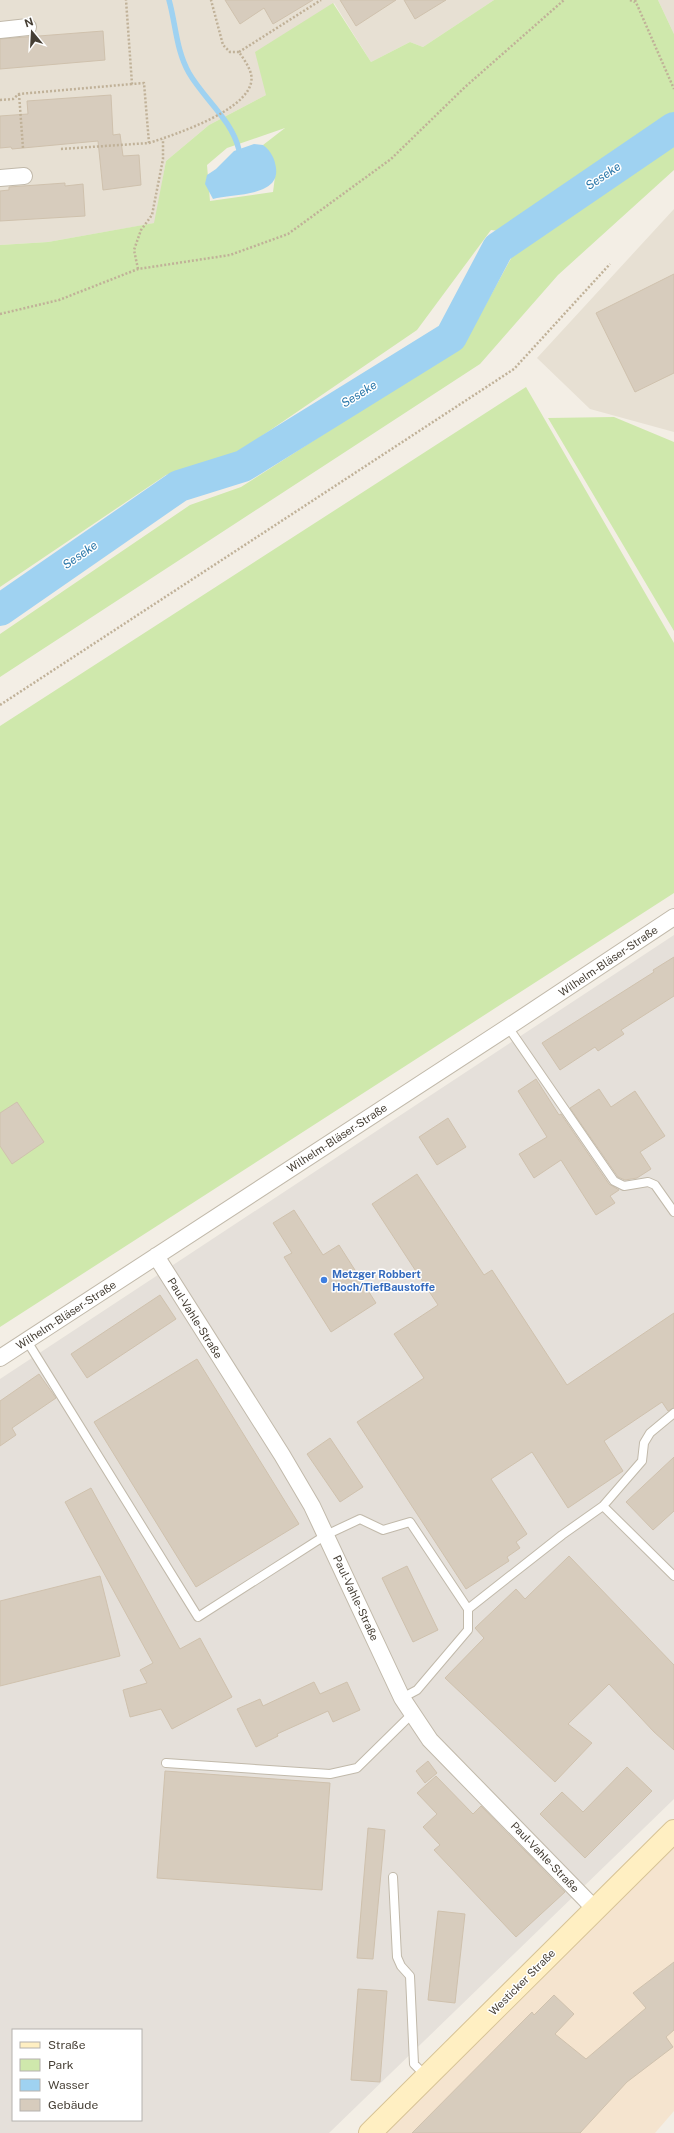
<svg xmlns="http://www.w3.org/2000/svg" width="674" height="2133" font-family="'Public Sans',sans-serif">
<rect width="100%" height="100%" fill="#f3eee5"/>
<path fill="#e7e0d3" d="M0,0H494L423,47L410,42L371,62L334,3L266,95L209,125L166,161L155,223L48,242L0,245Z
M658,0H674V34Z
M674,209V432L590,409L537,358Z"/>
<path fill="#f5e4cf" d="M674,1841V2111L655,2133H386Z"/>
<path fill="#e5e0da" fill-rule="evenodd" d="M674,935V1799L329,2133H0V1379ZM13,2030H141V2120H13Z"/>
<path fill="#cfe8ac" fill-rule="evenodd" d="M494,0H658L674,34V170L558,275L480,364L0,677V634L190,505L241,487L464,344L514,253L538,235L491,230L417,330L231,457L166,475L0,587V245L48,242L154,223L166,161L209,125L266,95L255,52L333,3L371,62L410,42L423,47ZM285,128L263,145L276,169L273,192L210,201L207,165L227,148Z
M526,387L674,643V893L0,1327V726Z
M614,417L674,442V631L548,418Z"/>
<path fill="#9fd2f1" d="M254,144L263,145C271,151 275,159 276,168C280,198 231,193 213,199L205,184L207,175L216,169L234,151Z"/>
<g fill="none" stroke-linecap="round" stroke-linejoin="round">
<path stroke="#9fd2f1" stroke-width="5.5" d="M169,0C176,25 176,50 189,73C204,99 232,120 239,150"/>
<path stroke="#9fd2f1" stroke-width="32" d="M0,610L179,486L243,466L451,337L498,248L674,128"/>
</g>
<path fill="#d7ccbd" stroke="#cfc1ad" d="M225,0H313L273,24L264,8L240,24Z
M340,0H396L356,26Z
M404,0H446L415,19Z
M103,31L105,60L0,69V39Z
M111,95L113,135L120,134L123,156L139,155L141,185L103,190L98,141L12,149L11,147L0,148V116L28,114L27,101Z
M65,183V186L83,184L85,216L0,221V191L9,190V187Z
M674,274V373L635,392L596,313Z
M674,957V996L621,1030L624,1034L598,1051L595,1047L560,1070L542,1043L654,972L653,970Z
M536,1079L559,1115L561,1114L609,1184L619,1190L610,1196L615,1203L596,1215L561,1160L534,1178L519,1154L547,1137L518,1091Z
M599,1089L611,1107L635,1091L665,1136L640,1152L651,1169L637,1178L625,1180L618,1177L570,1108Z
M17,1102L44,1142L12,1164L0,1146V1113Z
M448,1118L466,1147L437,1165L419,1137Z
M417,1174L484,1275L492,1270L567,1385L674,1313V1408L668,1411L662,1402L604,1441L623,1471L568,1508L532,1452L491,1479L527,1534L516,1542L520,1548L507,1557L509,1561L466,1589L357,1422L424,1378L394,1334L438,1305L372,1204Z
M294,1210L323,1255L339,1245L376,1303L331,1332L284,1257L292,1253L273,1223Z
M160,1295L176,1319L87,1378L71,1354Z
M197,1359L299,1524L196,1587L94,1422Z
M39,1374L56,1398L12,1428L16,1435L0,1446V1401Z
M330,1438L363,1487L340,1502L307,1454Z
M674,1457V1511L653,1530L626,1502Z
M91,1488L180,1649L200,1638L232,1697L172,1729L161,1709L130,1717L123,1690L147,1683L140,1670L153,1663L65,1502Z
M569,1556L674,1665V1750L654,1732L609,1684L568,1724L592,1743L555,1782L445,1678L484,1638L475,1628L516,1589L525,1599Z
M407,1566L438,1630L413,1642L382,1578Z
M100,1576L120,1656L0,1686V1601Z
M314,1682L320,1694L347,1682L360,1710L333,1722L328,1711L277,1734L278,1736L256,1747L237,1709L260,1699L263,1706Z
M428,1761L437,1773L425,1783L416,1771Z
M627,1767L652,1791L585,1858L540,1814L562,1792L583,1812Z
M165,1771L330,1783L322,1890L157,1878Z
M436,1776L473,1814L481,1806L565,1892L516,1937L434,1850L440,1845L423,1827L437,1814L417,1793Z
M368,1828L385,1830L373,1959L357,1958Z
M438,1911L465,1914L455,2003L428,2000Z
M674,1962V2030L666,2037L673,2047L627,2082L580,2133H412L532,2012L534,2015L554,1995L574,2014L555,2034L586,2059L646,2008L633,1993Z
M358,1989L387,1991L380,2082L351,2080Z"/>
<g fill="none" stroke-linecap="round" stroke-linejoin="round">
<g stroke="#c1b9aa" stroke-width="10">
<path id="lane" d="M508,1027L614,1181L624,1186L648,1182L655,1185L674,1212
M27,1341L198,1617L326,1535L360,1519L383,1530L410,1522L468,1609
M603,1506L674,1576
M402,1698L417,1690L468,1630V1609L562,1535L603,1506L642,1461L644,1443L650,1433L674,1413
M166,1763L330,1774L357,1768L412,1714
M393,1877L397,1957L401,1966L410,1976L414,2064L426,2076"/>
</g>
<g stroke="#c1b9aa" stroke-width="18">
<path id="street" d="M0,30L28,27
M0,178L24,176
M156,1256L282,1455L312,1506L402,1698L430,1740L595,1909
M0,1358L508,1027L674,917"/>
</g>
<g stroke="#d7c396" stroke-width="24">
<path id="secondary" d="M370,2133L674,1831"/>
</g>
<path stroke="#c0b198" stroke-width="2.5" stroke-dasharray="2 2" stroke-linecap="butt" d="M630,0L635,2
M635,0L674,89
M239,52L321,0
M19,94L23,148
M0,100L13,99L19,94L132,84
M149,143C173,135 259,108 251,74C249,66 243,58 239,52H230L223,45L211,0
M61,149L149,143L144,83L132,84L126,0
M138,269L134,250L141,230L152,215L163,159V139
M0,314L59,300L138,269L230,255L288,234L391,159L465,87L564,0
M0,705L514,369L610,264"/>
<use href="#lane" stroke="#fff" stroke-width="8"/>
<use href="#street" stroke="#fff" stroke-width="16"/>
<use href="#secondary" stroke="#ffefc2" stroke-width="22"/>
</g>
<circle fill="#3f7fe0" stroke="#fff" stroke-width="1.5" cx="324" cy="1280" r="4"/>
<g text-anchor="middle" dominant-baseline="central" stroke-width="3" stroke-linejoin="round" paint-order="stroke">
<g font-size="11" fill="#453e34" stroke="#fff">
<text transform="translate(608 961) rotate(-34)">Wilhelm-Bläser-Straße</text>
<text transform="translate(337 1138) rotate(-33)">Wilhelm-Bläser-Straße</text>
<text transform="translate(66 1315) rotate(-33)">Wilhelm-Bläser-Straße</text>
<text transform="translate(195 1318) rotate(58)">Paul-Vahle-Straße</text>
<text transform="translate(356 1598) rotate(65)">Paul-Vahle-Straße</text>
<text transform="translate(545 1857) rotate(46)">Paul-Vahle-Straße</text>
<text transform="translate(522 1982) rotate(-45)">Westicker Straße</text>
</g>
<g font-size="11" font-weight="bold" fill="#366cbe" stroke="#fff" text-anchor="start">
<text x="332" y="1274">Metzger Robbert<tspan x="332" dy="13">Hoch/TiefBaustoffe</tspan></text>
</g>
<g font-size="12" font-style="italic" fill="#2b78aa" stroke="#fff">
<text transform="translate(603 176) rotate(-34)">Seseke</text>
<text transform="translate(359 394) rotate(-32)">Seseke</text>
<text transform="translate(80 555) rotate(-35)">Seseke</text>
</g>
</g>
<rect x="12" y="2029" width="130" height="92" fill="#ffffff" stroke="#b5b2ae"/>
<rect x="20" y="2042" width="20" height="6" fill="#ffefc2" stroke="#b5b2ae"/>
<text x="48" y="2049" font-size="12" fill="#453e34">Straße</text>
<rect x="20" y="2059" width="20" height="12" fill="#cfe8ac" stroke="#b5b2ae"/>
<text x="48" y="2069" font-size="12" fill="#453e34">Park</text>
<rect x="20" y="2079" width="20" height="12" fill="#9fd2f1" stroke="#b5b2ae"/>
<text x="48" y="2089" font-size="12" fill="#453e34">Wasser</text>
<rect x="20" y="2099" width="20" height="12" fill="#d7ccbd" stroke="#b5b2ae"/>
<text x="48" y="2109" font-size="12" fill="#453e34">Gebäude</text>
<g transform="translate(32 32) rotate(342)" stroke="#ffffff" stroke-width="3" paint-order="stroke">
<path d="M0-3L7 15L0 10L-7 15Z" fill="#453e34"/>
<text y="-6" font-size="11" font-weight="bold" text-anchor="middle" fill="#453e34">N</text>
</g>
</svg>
